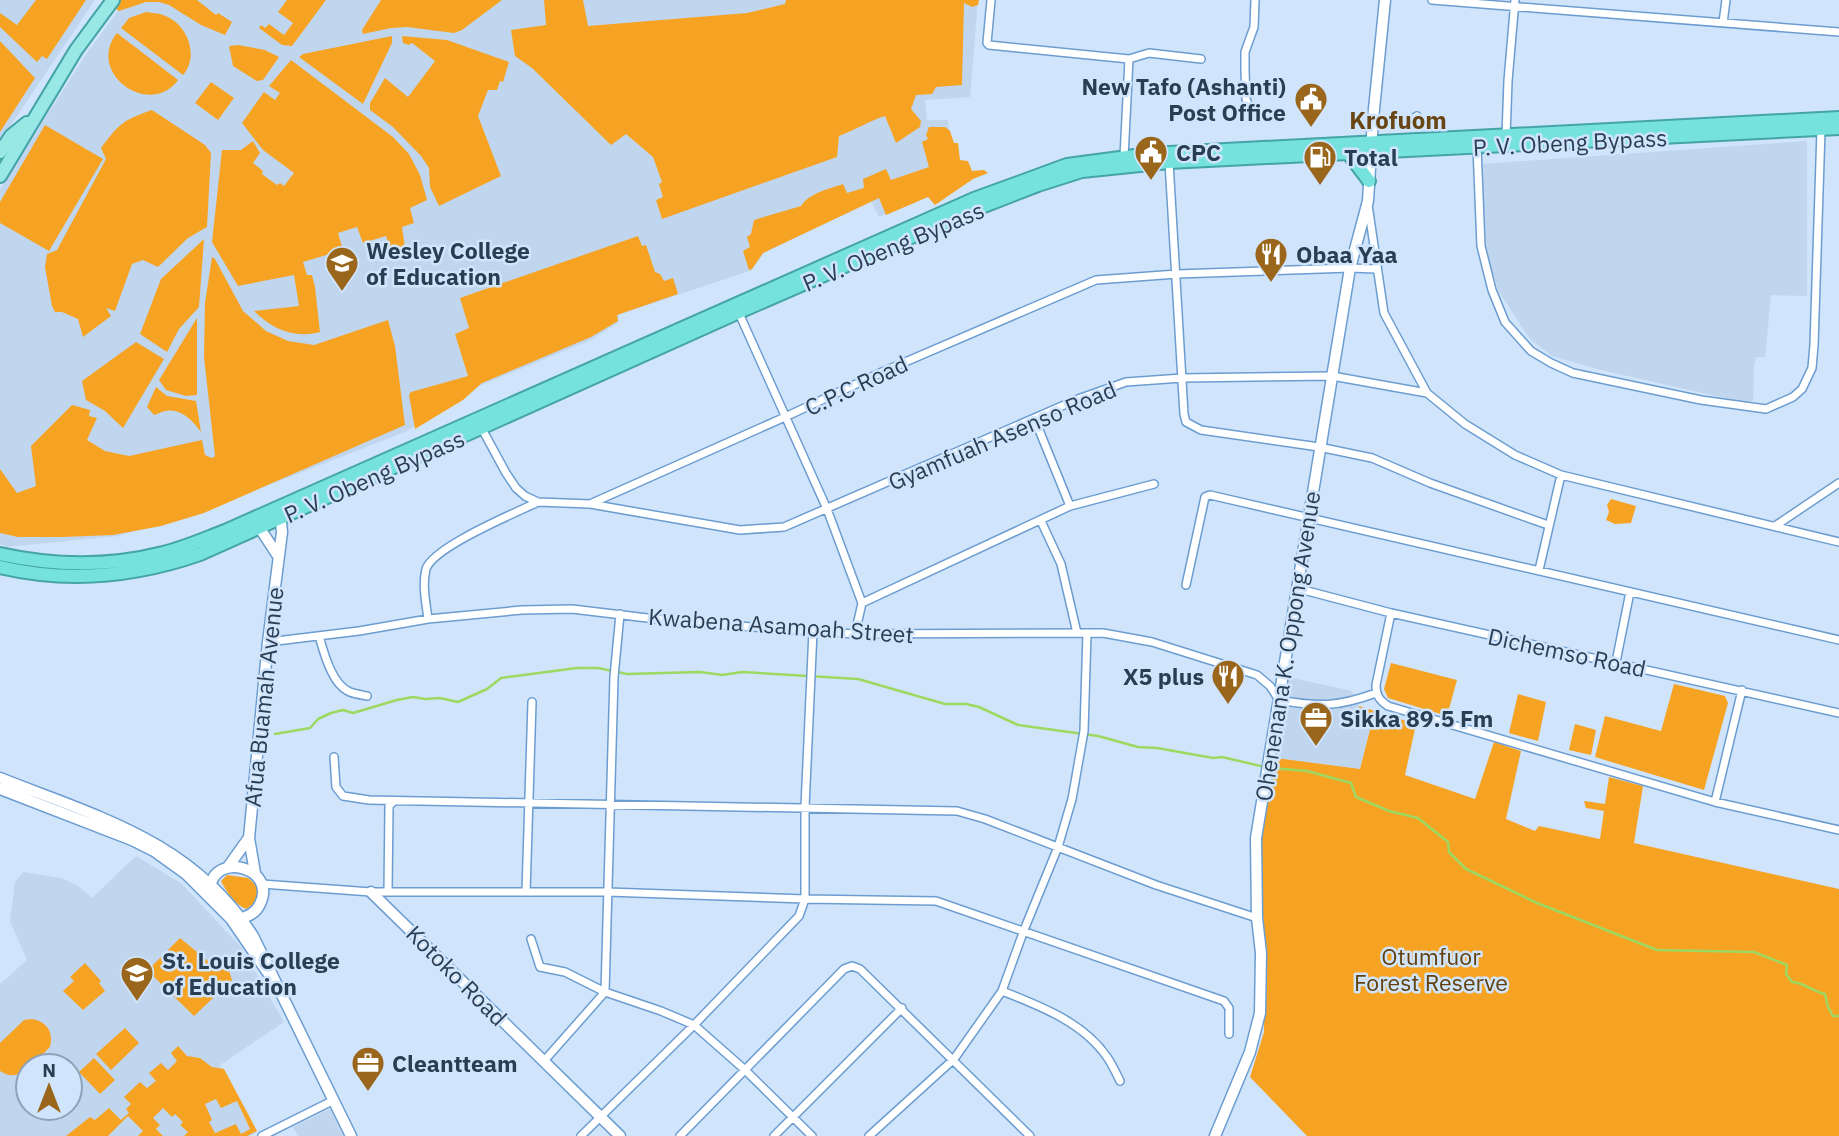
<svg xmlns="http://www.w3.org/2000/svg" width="1839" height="1136" font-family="'IBM Plex Sans',sans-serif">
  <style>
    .built { fill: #c0d6ee; fill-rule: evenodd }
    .green { fill: #f6a324; fill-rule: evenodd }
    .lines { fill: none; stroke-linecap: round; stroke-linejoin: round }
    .stream { stroke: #9dd960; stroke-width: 2.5 }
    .minor-casing { stroke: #6c9dd1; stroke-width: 10 }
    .tertiary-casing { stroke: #6c9dd1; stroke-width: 13 }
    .primary-casing { stroke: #44a4a8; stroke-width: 16 }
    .trunk-casing { stroke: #44a4a8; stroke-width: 16 }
    .minor { stroke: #fff; stroke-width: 7 }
    .tertiary { stroke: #fff; stroke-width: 10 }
    .primary { stroke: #98e9e6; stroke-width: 12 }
    .trunk { stroke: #76e2de; stroke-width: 12 }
    .labels { text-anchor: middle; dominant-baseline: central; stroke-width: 5; stroke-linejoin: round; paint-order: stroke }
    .poi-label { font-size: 23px; font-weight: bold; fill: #293d53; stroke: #d0e4fb; text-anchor: start }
    .street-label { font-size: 23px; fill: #293d53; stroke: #d0e4fb }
    .park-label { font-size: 23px; fill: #62400f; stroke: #d0e4fb }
    .neighbourhood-label { font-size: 24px; font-weight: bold; fill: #684512; stroke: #d0e4fb }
  </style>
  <rect width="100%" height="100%" fill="#d0e4fb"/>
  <path class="built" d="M0,0H95L0,141Z
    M126,0H978L970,97L925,100L927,120H948L956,184L879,217L871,201L764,253L752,270L618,315L619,322L593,339L477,387L405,432L207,509L118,536L6,547L0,544V189L85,56Z
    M1807,141V296L1771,295L1765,357H1756L1754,367L1753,401L1742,402L1597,369L1552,356L1530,339L1499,292L1487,255L1481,164Z
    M1288,677L1352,691L1359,706L1360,717L1372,722L1360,769L1276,758Z
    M136,856L182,884L241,947L284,1022L220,1065L256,1133L249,1136H0V984L27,960L10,921L15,882L23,872L61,878L78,886L92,898ZM28,1066H70V1108H28Z
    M330,1109L343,1136H298L293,1127Z"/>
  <path class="green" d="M36,0H86L47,59L42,56L37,62L0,27V13L17,25Z
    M116,0H197L216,15L218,13L232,22L225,35L201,25L169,5L159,2H146L119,11L112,6Z
    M287,0H326L292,46L282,45L259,28L261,25L265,28L269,24L284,35L293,23L278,12Z
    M381,0H502L462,30L454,33L407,27L391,28L363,34L362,30Z
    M544,0H583L588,26L747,13L785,4L786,0H979L978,5L972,7L964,3L962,85L936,87L932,94L916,95L911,109L921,121L920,127L896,143L885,116C868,121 856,130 839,136L837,157L662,219L656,200L663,197L659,184L662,182L653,157L626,134L611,145L532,68L515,56L511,30L546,25Z
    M146,12C151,13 158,13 163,15C187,23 200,55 183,75L121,28L129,18Z
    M117,33L178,80C150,119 85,73 117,33Z
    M392,36V43L363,104L299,57L303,54Z
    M402,36L447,40L509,62L503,82L500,81L497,90H488L478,116L501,176L439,206L430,187L429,168L421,156L393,127L370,110V103L385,78L408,97L435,61L412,43L409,45L403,43Z
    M0,41L35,78L0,132Z
    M238,45L265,50L279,57L263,80L257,81L233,66L229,46Z
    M291,60L393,137L409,154L420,175L427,200L410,208L414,223L402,227L405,248L391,252L386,236L363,243L357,227L338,233L343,250L303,262L307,275H312L315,287L320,332C294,339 272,329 254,311L299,306L294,275L238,286L212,242L222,150H241L253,141L260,153L253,163L263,171L262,174L277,185L280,183L284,186L294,173L263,150L242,123L264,92L275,100L280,93L269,86Z
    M211,82L234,98L218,120L195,103Z
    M152,110L205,145L211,153L207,227L188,238L158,267L143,260L132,264L115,311L106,308L111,316L83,337L78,319L62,312H55L52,306L45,267L47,254L57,250L106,159L101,148C119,124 123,120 152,110Z
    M45,125L103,159L49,251L0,223V202Z
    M929,127H945L950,131L954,143H958L960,160L968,161L972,171L984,170L988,173L973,179L935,205L928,197L886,215L879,198L763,253L752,269L749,270L743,251L750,247L747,237L751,234L754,220L801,206C809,193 829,189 843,184L847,193L864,188L863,179L886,169L891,180L929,167L922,142L928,139L926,135Z
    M638,236L642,246L646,245L655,272L660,274L664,281L673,278L678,294L617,315L618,321L591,337L482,383L463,400L415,429L409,395L411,392L468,376L455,334L469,328L460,298Z
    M204,239L199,307L179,329L167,352L140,334L161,279Z
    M212,257L215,259L243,311L266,331L288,341L314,345L388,320L395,346L405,425L204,513L161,526L113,535L63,537H18L0,533V469L17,493L36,486L31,446L72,405L90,410L89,416L97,418L87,440L105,451L129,456L202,440L205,455L212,458L215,456L204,357L205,303Z
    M197,318V395L186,396L166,390L159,380Z
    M136,342L164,359L123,428L105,411L86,400L82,381Z
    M156,387L167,396L196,401L201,432C193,421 181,408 166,411C162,411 158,414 154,415L147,407Z
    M1611,499L1636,506L1631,523L1615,524L1606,520L1609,512L1607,505Z
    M1391,663L1457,680L1447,716L1388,698L1384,689Z
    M1674,684L1725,696L1728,703L1704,790L1595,757L1605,716L1661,731Z
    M1518,694L1546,702L1538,741L1509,733Z
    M1359,706L1416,724L1405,775L1475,799L1494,742L1521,751L1506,819L1535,831L1539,826L1600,839L1604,811L1586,808L1584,801L1605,804L1609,777L1643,786L1634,843L1839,889V1136H1307L1250,1077L1264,1032L1265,937L1258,895L1260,842L1276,758L1360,769L1372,722L1360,718Z
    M1575,724L1596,730L1591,755L1569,750Z
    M227,875L248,878L257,886C260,895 255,905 246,909C235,905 226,891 221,881Z
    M180,938L220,971L224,968L229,971L232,980L194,1016L150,973V968Z
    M85,963L101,981L99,983L105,991L83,1010L63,991L74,981L70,977Z
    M31,1019C46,1021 54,1031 50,1047C36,1060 21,1085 0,1071V1043L24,1020Z
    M125,1028L139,1043L111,1070L96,1054Z
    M178,1046L187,1056L200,1058L212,1067L224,1069L257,1131L247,1136H184L188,1132L180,1125L183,1122L175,1114L172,1117L163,1108L153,1118L160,1125L156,1129L163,1136H138L143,1131L128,1116L108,1136H66L90,1117L95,1120L109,1108L121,1120L129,1113L126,1109L131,1104L124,1097L140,1082L147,1088L156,1081L149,1073L161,1063L168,1070L177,1061L171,1053ZM216,1099L221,1108L237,1101L250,1129L241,1134L236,1124L215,1133L209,1122L212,1120L205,1104Z
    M94,1058L115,1080L100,1094L79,1072Z"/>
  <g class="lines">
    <path class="stream" d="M275,734L310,728L318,719L331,713L343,710L353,713L397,700L413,697L425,699L440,698L458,702L487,689L501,678L577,668H598L627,674L700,672L722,675L742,672L858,679L945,704H966L979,707L1018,725L1098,736L1138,747L1157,748L1213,758L1222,757L1265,767
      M1271,768L1307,771L1351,783L1356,797L1389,811L1418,818L1448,842L1449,852L1466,869L1537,903L1657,950L1754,952L1787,965L1786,974L1792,982C1805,983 1812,991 1825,994L1828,1007L1833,1016H1839"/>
    <defs>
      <path id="minor" d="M991,0L987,43L989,45L1129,59L1149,53L1201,59
        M1432,0L1839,32
        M1723,23L1726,0
        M1251,111L1246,99L1245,71V52L1254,27L1255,0
        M1373,119C1387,120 1405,125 1417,116
        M1506,136L1508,81L1515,0
        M1477,147L1481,246L1492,290L1505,322L1531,351L1551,363L1573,373L1701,400L1766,409L1793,397L1802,389L1812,368L1814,345L1821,130
        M1124,157L1129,59
        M1169,162L1184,414L1186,422L1201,430L1319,447L1372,458L1430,483L1548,525
        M1368,205L1384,313L1427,393L1465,424L1515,455L1561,475L1839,542
        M738,311L827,509L862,603L855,634
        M1035,420L1070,506
        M481,427L506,473L516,488L525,496L538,502L590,504L785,417L882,372L1096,280L1177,274L1350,268L1376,269
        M590,504L740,530L784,527L1078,399L1126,382L1182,378L1332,376L1427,393
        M1041,521L1061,564L1077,633
        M1775,526L1839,483
        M1539,570L1561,475
        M1186,585L1205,497L1210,495L1839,640
        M1296,588L1391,613L1839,713
        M862,603L1070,506L1154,484
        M1391,613L1376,685C1376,695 1379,700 1388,706L1715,802L1839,830
        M428,619C426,603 422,585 426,569C433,547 515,513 538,502
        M319,636C324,653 332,685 350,692C355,694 362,695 367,696
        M268,642L359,631L428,619L522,610L572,609L681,622L855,634L1103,633L1152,642L1257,675L1270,686L1279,700C1318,707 1338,707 1376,693
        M1616,662L1630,592
        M334,757L336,787L343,796L369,800L957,811L985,819L1156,885L1257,918
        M1715,802L1742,690
        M262,884L371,892H608L805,899L936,901L1224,1001L1229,1008V1034
        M388,892L389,806L393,802
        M526,892L532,702
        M531,939L540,967L565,972L605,992L661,1011L694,1025L744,1069L812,1136
        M1002,991C1040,1006 1083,1022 1107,1057C1112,1064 1116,1073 1120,1081
        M544,1061L605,992L614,677L620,614
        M262,1136L334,1100
        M581,1136L694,1025L799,916L805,899V807L813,631
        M680,1136L844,969L852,966L860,969L1030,1136
        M774,1136L902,1008
        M869,1136L954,1059L1002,991L1024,930L1058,847L1072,799L1084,731L1087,633"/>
      <path id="tertiary" d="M257,524L278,556
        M0,778C98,817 192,841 253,936L351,1136
        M0,789L132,840L154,851L186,874L231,919L268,973
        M228,867L248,839
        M255,873L249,838L268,642L282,532L280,513
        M210,890C212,850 278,867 260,904C256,913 248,917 238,919
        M371,892L620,1136
        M1215,1136L1250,1052L1260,1013L1261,953L1257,918L1256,838L1350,268L1368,201L1373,119L1385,0"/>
      <path id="primary" d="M0,152L11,136L27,123
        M0,176L76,50L113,0"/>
      <path id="trunk" d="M1348,153L1369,181
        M0,554C54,566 108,567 163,553C184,548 204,539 225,531L974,199L1067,165L1150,154L1839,118
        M0,567C68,583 134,577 200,554L739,312L971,211L1038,185L1082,171L1169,162L1839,128"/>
    </defs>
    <use href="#minor" class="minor-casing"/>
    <use href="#tertiary" class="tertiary-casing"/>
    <use href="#primary" class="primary-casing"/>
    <use href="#trunk" class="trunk-casing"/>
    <use href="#minor" class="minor"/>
    <use href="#tertiary" class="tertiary"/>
    <use href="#primary" class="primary"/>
    <use href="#trunk" class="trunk"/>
  </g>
  <defs>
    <symbol id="civic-pin" viewBox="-11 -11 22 30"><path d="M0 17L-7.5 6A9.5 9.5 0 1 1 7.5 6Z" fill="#99661b" stroke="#d0e4fb"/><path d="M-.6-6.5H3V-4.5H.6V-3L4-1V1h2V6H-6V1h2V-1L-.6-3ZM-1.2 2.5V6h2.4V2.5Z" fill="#fff"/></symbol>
    <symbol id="fuel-pin" viewBox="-11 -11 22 30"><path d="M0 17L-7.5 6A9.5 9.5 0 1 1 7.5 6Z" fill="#99661b" stroke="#d0e4fb"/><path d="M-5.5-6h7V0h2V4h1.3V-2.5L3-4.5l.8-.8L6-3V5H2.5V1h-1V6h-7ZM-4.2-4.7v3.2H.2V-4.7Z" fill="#fff"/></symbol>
    <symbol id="restaurant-pin" viewBox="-11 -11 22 30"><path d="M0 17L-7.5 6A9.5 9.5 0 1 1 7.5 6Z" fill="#99661b" stroke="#d0e4fb"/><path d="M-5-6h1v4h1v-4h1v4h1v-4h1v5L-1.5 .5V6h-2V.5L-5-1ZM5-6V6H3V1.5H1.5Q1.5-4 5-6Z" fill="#fff"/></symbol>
    <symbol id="university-pin" viewBox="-11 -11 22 30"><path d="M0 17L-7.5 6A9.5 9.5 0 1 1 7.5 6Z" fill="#99661b" stroke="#d0e4fb"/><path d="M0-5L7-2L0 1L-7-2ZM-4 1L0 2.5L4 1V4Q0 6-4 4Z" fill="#fff"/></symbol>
    <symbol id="office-pin" viewBox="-11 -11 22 30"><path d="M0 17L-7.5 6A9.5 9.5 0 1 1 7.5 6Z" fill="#99661b" stroke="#d0e4fb"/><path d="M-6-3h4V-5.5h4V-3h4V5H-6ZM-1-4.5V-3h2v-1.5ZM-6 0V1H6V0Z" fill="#fff"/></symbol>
  </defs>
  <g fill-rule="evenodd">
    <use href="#civic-pin" x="1292" y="80" width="38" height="52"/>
    <use href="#civic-pin" x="1132" y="133" width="38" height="52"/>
    <use href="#fuel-pin" x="1301" y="138" width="38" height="52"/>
    <use href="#restaurant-pin" x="1252" y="235" width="38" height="52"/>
    <use href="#university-pin" x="323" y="244" width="38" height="52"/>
    <use href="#restaurant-pin" x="1209" y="657" width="38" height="52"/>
    <use href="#office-pin" x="1297" y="699" width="38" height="52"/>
    <use href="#university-pin" x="118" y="954" width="38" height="52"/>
    <use href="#office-pin" x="349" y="1044" width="38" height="52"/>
  </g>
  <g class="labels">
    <g class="poi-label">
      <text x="1286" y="86" text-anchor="end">New Tafo (Ashanti)<tspan x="1286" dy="26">Post Office</tspan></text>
      <text x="1176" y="152">CPC</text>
      <text x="1344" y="157">Total</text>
      <text x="366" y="250">Wesley College<tspan x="366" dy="26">of Education</tspan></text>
      <text x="1296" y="254">Obaa Yaa</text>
      <text x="1204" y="676" text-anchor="end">X5 plus</text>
      <text x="1340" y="718">Sikka 89.5 Fm</text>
      <text x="162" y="960">St. Louis College<tspan x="162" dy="26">of Education</tspan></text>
      <text x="392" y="1063">Cleantteam</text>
    </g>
    <g class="street-label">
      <text transform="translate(1570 142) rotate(-3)">P. V. Obeng Bypass</text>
      <text transform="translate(893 246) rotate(-23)">P. V. Obeng Bypass</text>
      <text transform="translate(856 385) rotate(-25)">C.P.C Road</text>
      <text transform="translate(1002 435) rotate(-23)">Gyamfuah Asenso Road</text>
      <text transform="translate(374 476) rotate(-24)">P. V. Obeng Bypass</text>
      <text transform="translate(781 625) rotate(4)">Kwabena Asamoah Street</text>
      <text transform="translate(1287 646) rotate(-81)">Ohenenana K. Oppong Avenue</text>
      <text transform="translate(1567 652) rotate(12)">Dichemso Road</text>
      <text transform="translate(263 697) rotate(-84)">Afua Buamah Avenue</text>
      <text transform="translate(457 975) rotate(45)">Kotoko Road</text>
    </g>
    <g class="park-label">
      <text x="1431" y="956">Otumfuor<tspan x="1431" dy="26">Forest Reserve</tspan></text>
    </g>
    <g class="neighbourhood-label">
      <text x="1398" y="120">Krofuom</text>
    </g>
  </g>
  <g transform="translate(49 1087)"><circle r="33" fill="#d0e4fb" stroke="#8da1b8" stroke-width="2"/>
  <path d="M0-5L12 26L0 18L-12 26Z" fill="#99661b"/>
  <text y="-10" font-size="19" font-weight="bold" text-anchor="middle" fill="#293d53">N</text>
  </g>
</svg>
